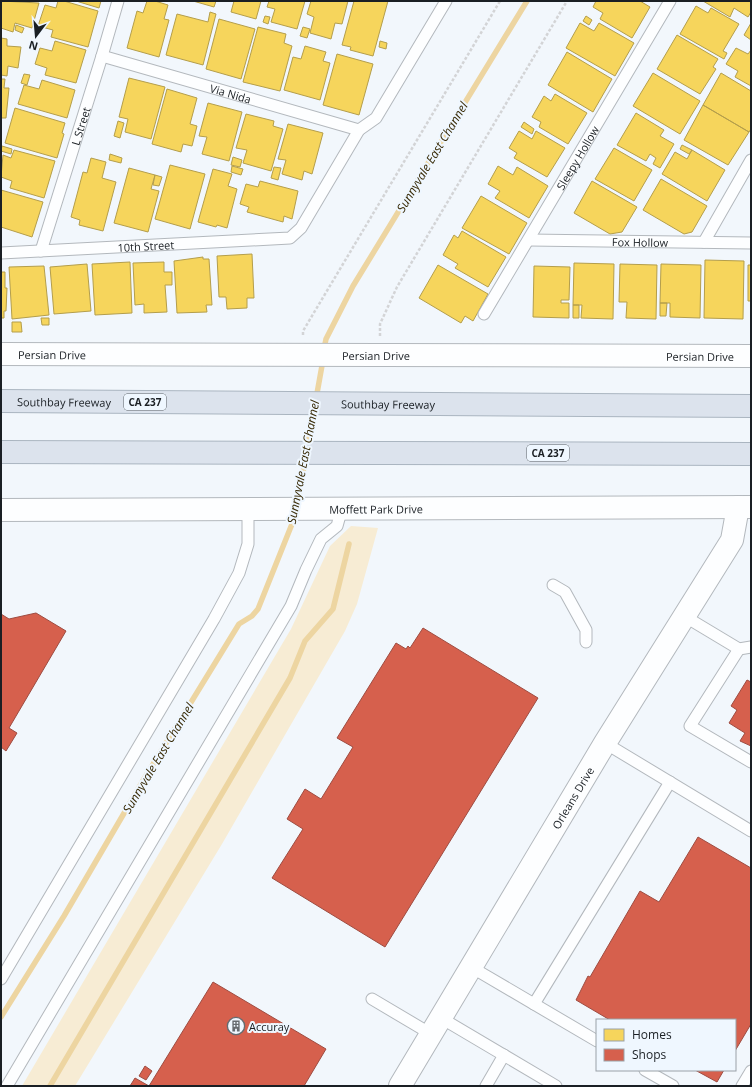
<svg xmlns="http://www.w3.org/2000/svg" width="752" height="1087" font-family="'Open Sans',sans-serif">
  <style>
    .green { fill: #f7ecd4 }
    .homes { fill: #f6d55c; stroke: #b49e4b }
    .shops { fill: #d6604d; stroke: #9e4c41 }
    .lines { fill: none; stroke-linecap: round; stroke-linejoin: round }
    .stream { stroke: #edd5a1; stroke-width: 5.5 }
    .service-casing { stroke: #b3b8bd; stroke-width: 13 }
    .minor-casing { stroke: #b3b8bd; stroke-width: 24 }
    .tertiary-casing { stroke: #b3b8bd; stroke-width: 24 }
    .motorway-casing { stroke: #aab5c0; stroke-width: 24 }
    .path { stroke: #d3d4d6; stroke-width: 2.5; stroke-dasharray: 3 2; stroke-linecap: butt }
    .service { stroke: #fdfeff; stroke-width: 11 }
    .minor { stroke: #fdfeff; stroke-width: 22 }
    .tertiary { stroke: #fdfeff; stroke-width: 22 }
    .motorway { stroke: #dce3ed; stroke-width: 22 }
    .labels { text-anchor: middle; dominant-baseline: central; stroke-width: 4; stroke-linejoin: round; paint-order: stroke }
    .shield { fill: #eff7ff; stroke: #5a6066; stroke-width: 1 }
    .shield-label { font-size: 10px; font-weight: bold; fill: #1a1f24 }
    .street-label { font-size: 11px; fill: #1a1f24; stroke: #eff7ff }
    .poi-label { font-size: 11px; fill: #1a1f24; stroke: #eff7ff; text-anchor: start }
    .water-label { font-size: 12px; font-style: italic; fill: #382a06; stroke: #eff7ff }
  </style>
  <rect width="100%" height="100%" fill="#f2f7fc"/>
  <path class="green" d="M351,526L378,528L357,604L345,631L222,844L75,1086H22L291,629L330,546Z"/>
  <path class="homes" d="M1,1L39,3L32,28L15,23L13,32L1,28Z
    M58,1H64L98,11L88,47L51,37L53,30L38,26L45,5L56,8Z
    M76,1H101L99,8Z
    M147,1H155L168,5L164,19L169,20L159,57L127,48L137,11L143,13Z
    M193,1H216L214,7Z
    M234,1H261L256,19L231,12Z
    M269,1H305L297,29L271,22L275,9L267,7Z
    M311,1H348L342,24L335,23L331,39L310,33L314,17L307,14Z
    M354,1H388L373,56L350,50L351,47L342,45Z
    M596,1H640L650,7L632,38L600,19L603,13L593,7Z
    M703,1H751V12L748,17L734,8L730,17Z
    M696,6L708,13L711,8L739,24L723,51L727,53L724,59L680,34Z
    M210,12L216,14L203,65L166,55L177,14L208,22Z
    M265,16L270,17L268,24L263,22Z
    M586,16L592,20L589,25L583,21Z
    M219,19L255,29L241,79L206,69Z
    M580,23L594,31L599,23L634,43L615,76L566,48Z
    M751,23V40L744,35Z
    M16,25L24,28L22,33L15,30Z
    M258,27L286,34L284,43L292,46L280,91L243,82Z
    M303,27L310,29L307,38L300,36Z
    M677,35L718,59L713,67L716,69L700,94L657,69Z
    M1,38L7,39V46L21,47L18,68L8,66L7,76L1,75Z
    M55,41L86,50L76,83L45,75L47,68L35,64L40,48L52,51Z
    M380,41L387,43L386,49L379,47Z
    M305,46L326,52L323,61L330,63L320,100L284,90L293,57L301,59Z
    M736,48L748,54L751,50V86L735,77L738,71L726,64Z
    M567,52L612,79L593,112L548,85Z
    M337,54L373,64L359,115L323,105Z
    M653,73L700,101L680,134L633,106Z
    M721,73L751,91V129L749,132L703,105Z
    M24,74L30,75L27,85L21,83Z
    M129,78L165,87L151,139L125,132L128,119L119,117Z
    M1,79H5L4,88H9L6,118H1Z
    M42,80L75,90L67,118L18,104L24,85L39,89Z
    M167,89L197,98L190,124L197,126L192,146L183,144L181,152L152,144Z
    M555,94L587,113L568,144L539,127L541,122L532,117L544,96L551,101Z
    M208,103L242,112L229,161L202,154L207,137L199,136Z
    M703,105L749,132L728,165L684,140Z
    M15,108L65,123L62,133L64,134L57,158L5,143Z
    M636,113L664,130L660,136L674,144L660,168L653,164L656,158L650,154L646,161L617,145Z
    M246,114L274,121L273,126L283,129L271,171L243,163L247,150L236,148Z
    M118,121L124,123L120,138L114,136Z
    M524,122L534,129L532,134L521,127Z
    M288,124L323,133L312,174L304,171L302,180L282,174L286,160L278,159Z
    M519,131L532,139L536,131L565,148L547,177L514,158L517,153L509,148Z
    M682,145L692,150L689,154L680,149Z
    M2,146L12,149L11,154L1,151Z
    M614,148L652,170L634,201L595,179Z
    M14,150L55,161L44,198L10,188L12,181L1,177L3,155L11,158Z
    M692,150L725,170L707,201L662,174L675,152L687,159Z
    M110,154L122,158L121,163L109,160Z
    M233,157L242,160L240,167L231,165Z
    M91,158L106,162L102,178L116,182L103,231L79,225L80,220L71,217L83,172L87,173Z
    M170,165L205,174L190,229L155,219Z
    M232,166L243,169L241,175L231,172Z
    M498,166L513,175L517,167L548,186L529,218L495,198L500,191L488,184Z
    M274,167L281,168L278,180L271,178Z
    M129,168L155,175L151,189L159,191L148,232L114,223Z
    M213,169L232,174L228,186L237,189L227,228L217,225L216,227L198,222Z
    M155,175L162,177L159,186L153,185Z
    M661,179L707,206L692,232L684,234L643,210Z
    M260,181L298,191L292,219L284,216L283,222L247,212L249,207L240,204L246,184L258,187Z
    M592,181L637,207L622,232L610,234L574,213Z
    M1,190L43,202L32,237L1,227Z
    M481,196L527,223L509,254L462,228Z
    M462,231L506,257L488,287L455,268L458,264L443,255L454,235L458,238Z
    M252,254L254,298H247V308L227,309L226,297H219L217,256Z
    M203,257V259H209L212,305H206L207,312L177,313L174,261Z
    M705,260L744,261L743,319L704,318Z
    M130,262L132,313L95,315L92,264Z
    M164,262V272H172V285H165L167,312L144,313V304L135,305L133,263Z
    M574,263L614,264L613,319L581,318L582,305H573Z
    M87,264L91,311L54,314L50,267Z
    M620,264L657,265L656,319L626,318L627,302H619Z
    M661,264L701,265L700,318L670,317V303H660Z
    M438,265L488,294L473,321L465,316L461,323L419,298Z
    M748,265H751V301H748Z
    M44,266L49,315L12,319L9,267Z
    M534,266L570,267L569,300H561V303H569V318L533,317Z
    M1,272H5V288H7L6,311H4V318H1Z
    M660,303H667L666,316H660Z
    M573,305H579V318H573Z
    M41,318H49V325H42Z
    M12,322H21L22,332H12Z"/>
  <path class="shops" d="M36,613L66,631L9,728L17,733L6,751L1,747V614L9,619Z
    M423,628L538,698L385,947L272,878L303,829L287,819L305,789L321,799L353,747L337,738L396,643L406,649L408,646L410,648Z
    M747,680L751,682V746L740,741L745,733L729,723L737,710L731,706Z
    M698,837L751,868V1024L735,1051V1020H610L576,1000L588,976L590,977L640,891L659,902Z
    M213,982L326,1049L304,1086H130L135,1078L149,1086Z
    M145,1066L152,1071L146,1080L139,1076Z
    M695,1070H724L717,1082Z"/>
  <g class="lines">
    <path class="stream" d="M324,349L326,339L353,286L527,1
      M316,399L323,360
      M307,448L314,407
      M297,505L306,456
      M1,1017L64,916L144,779L239,624L252,616L258,609L296,514
      M50,1086L290,678L305,641L333,609L349,544"/>
    <defs>
      <g id="service">
        <path id="s1" d="M102,56L359,130"/>
        <path id="s2" d="M529,240L751,243"/>
        <path d="M704,242L751,160"/>
        <path id="s3" d="M41,251L102,56L118,1"/>
        <path id="s4" d="M1,253L290,238L301,228L359,130L376,118L446,1"/>
        <path id="s5" d="M484,314L670,1"/>
        <path d="M553,585L565,592L586,630V642"/>
        <path d="M684,616L739,649L751,647"/>
        <path d="M739,649L690,726L751,762"/>
        <path d="M605,743L751,831"/>
        <path d="M471,967L597,1041"/>
        <path d="M1,979L214,619L239,573L248,544V508"/>
        <path d="M372,999L431,1034"/>
        <path d="M534,1004L670,782"/>
        <path d="M441,1018L556,1086"/>
        <path d="M645,1070L673,1086"/>
        <path d="M7,1086L291,606L306,570L321,539L337,526L342,508"/>
        <path d="M486,1086L504,1055"/>
        <path d="M742,1086L751,1071"/>
      </g>
      <g id="minor">
        <path id="s6" d="M400,1086L605,743L732,540L738,507"/>
      </g>
      <g id="tertiary">
        <path id="s7" d="M1,354L751,356"/>
        <path id="s8" d="M1,510L751,507"/>
      </g>
      <g id="motorway">
        <path id="s9" d="M1,401L751,406"/>
        <path d="M1,452L751,454"/>
      </g>
    </defs>
    <use href="#service" class="service-casing"/>
    <use href="#minor" class="minor-casing"/>
    <use href="#tertiary" class="tertiary-casing"/>
    <use href="#motorway" class="motorway-casing"/>
    <path class="path" d="M303,335V331L500,1
      M380,336V324L397,287L567,1"/>
    <use href="#service" class="service"/>
    <use href="#minor" class="minor"/>
    <use href="#tertiary" class="tertiary"/>
    <use href="#motorway" class="motorway"/>
  </g>
  <defs>
    <symbol id="building-ring" viewBox="-11 -11 22 22"><circle r="9.5" fill="#eff7ff" stroke="#666b70" stroke-width="1.5"/><path d="M-4-6H4V6H1V3H-1V6H-4ZM-2.5-4.3h1.7v1.8h-1.7ZM.8-4.3h1.7v1.8H.8ZM-2.5-1h1.7V.8h-1.7ZM.8-1h1.7V.8H.8Z" fill="#666b70"/></symbol>
  </defs>
  <g fill-rule="evenodd">
    <use href="#building-ring" x="226" y="1016" width="20" height="20"/>
  </g>
  <g class="labels">
    <g class="shield">
      <rect x="124" y="394" width="42" height="16" rx="3"/>
      <rect x="527" y="445" width="42" height="16" rx="3"/>
    </g>
    <g class="shield-label">
      <text x="145" y="402">CA 237</text>
      <text x="548" y="453">CA 237</text>
    </g>
    <g class="street-label">
      <text stroke="none"><textPath href="#s1" startOffset="134">Via Nida</textPath></text>
      <text stroke="none"><textPath href="#s3" startOffset="131">L Street</textPath></text>
      <text stroke="none"><textPath href="#s5" startOffset="182">Sleepy Hollow</textPath></text>
      <text stroke="none"><textPath href="#s2" startOffset="111">Fox Hollow</textPath></text>
      <text stroke="none"><textPath href="#s4" startOffset="145">10th Street</textPath></text>
      <text stroke="none"><textPath href="#s7" startOffset="51">Persian Drive</textPath></text>
      <text stroke="none"><textPath href="#s7" startOffset="375">Persian Drive</textPath></text>
      <text stroke="none"><textPath href="#s7" startOffset="699">Persian Drive</textPath></text>
      <text stroke="none"><textPath href="#s9" startOffset="63">Southbay Freeway</textPath></text>
      <text stroke="none"><textPath href="#s9" startOffset="387">Southbay Freeway</textPath></text>
      <text stroke="none"><textPath href="#s8" startOffset="375">Moffett Park Drive</textPath></text>
      <text stroke="none"><textPath href="#s6" startOffset="336">Orleans Drive</textPath></text>
    </g>
    <g class="poi-label">
      <text x="249" y="1026">Accuray</text>
    </g>
    <g class="water-label">
      <text transform="translate(432 157) rotate(-59)">Sunnyvale East Channel</text>
      <text transform="translate(303 462) rotate(-79)">Sunnyvale East Channel</text>
      <text transform="translate(158 758) rotate(-59)">Sunnyvale East Channel</text>
    </g>
  </g>
  <rect width="752" height="1087" fill="none" stroke="#1a1f24" stroke-width="4"/>
  <rect x="596" y="1019" width="140" height="52" fill="#eff7ff" stroke="#9aa1a7"/>
  <rect x="604" y="1029" width="20" height="12" fill="#f6d55c" stroke="#9aa1a7"/>
  <text x="632" y="1039" font-size="12" fill="#1a1f24">Homes</text>
  <rect x="604" y="1049" width="20" height="12" fill="#d6604d" stroke="#9aa1a7"/>
  <text x="632" y="1059" font-size="12" fill="#1a1f24">Shops</text>
  <g transform="translate(36 36) rotate(196)" stroke="#eff7ff" stroke-width="3" paint-order="stroke">
  <path d="M0-3L7 15L0 10L-7 15Z" fill="#1a1f24"/>
  <text y="-6" font-size="11" font-weight="bold" text-anchor="middle" fill="#1a1f24">N</text>
  </g>
</svg>
